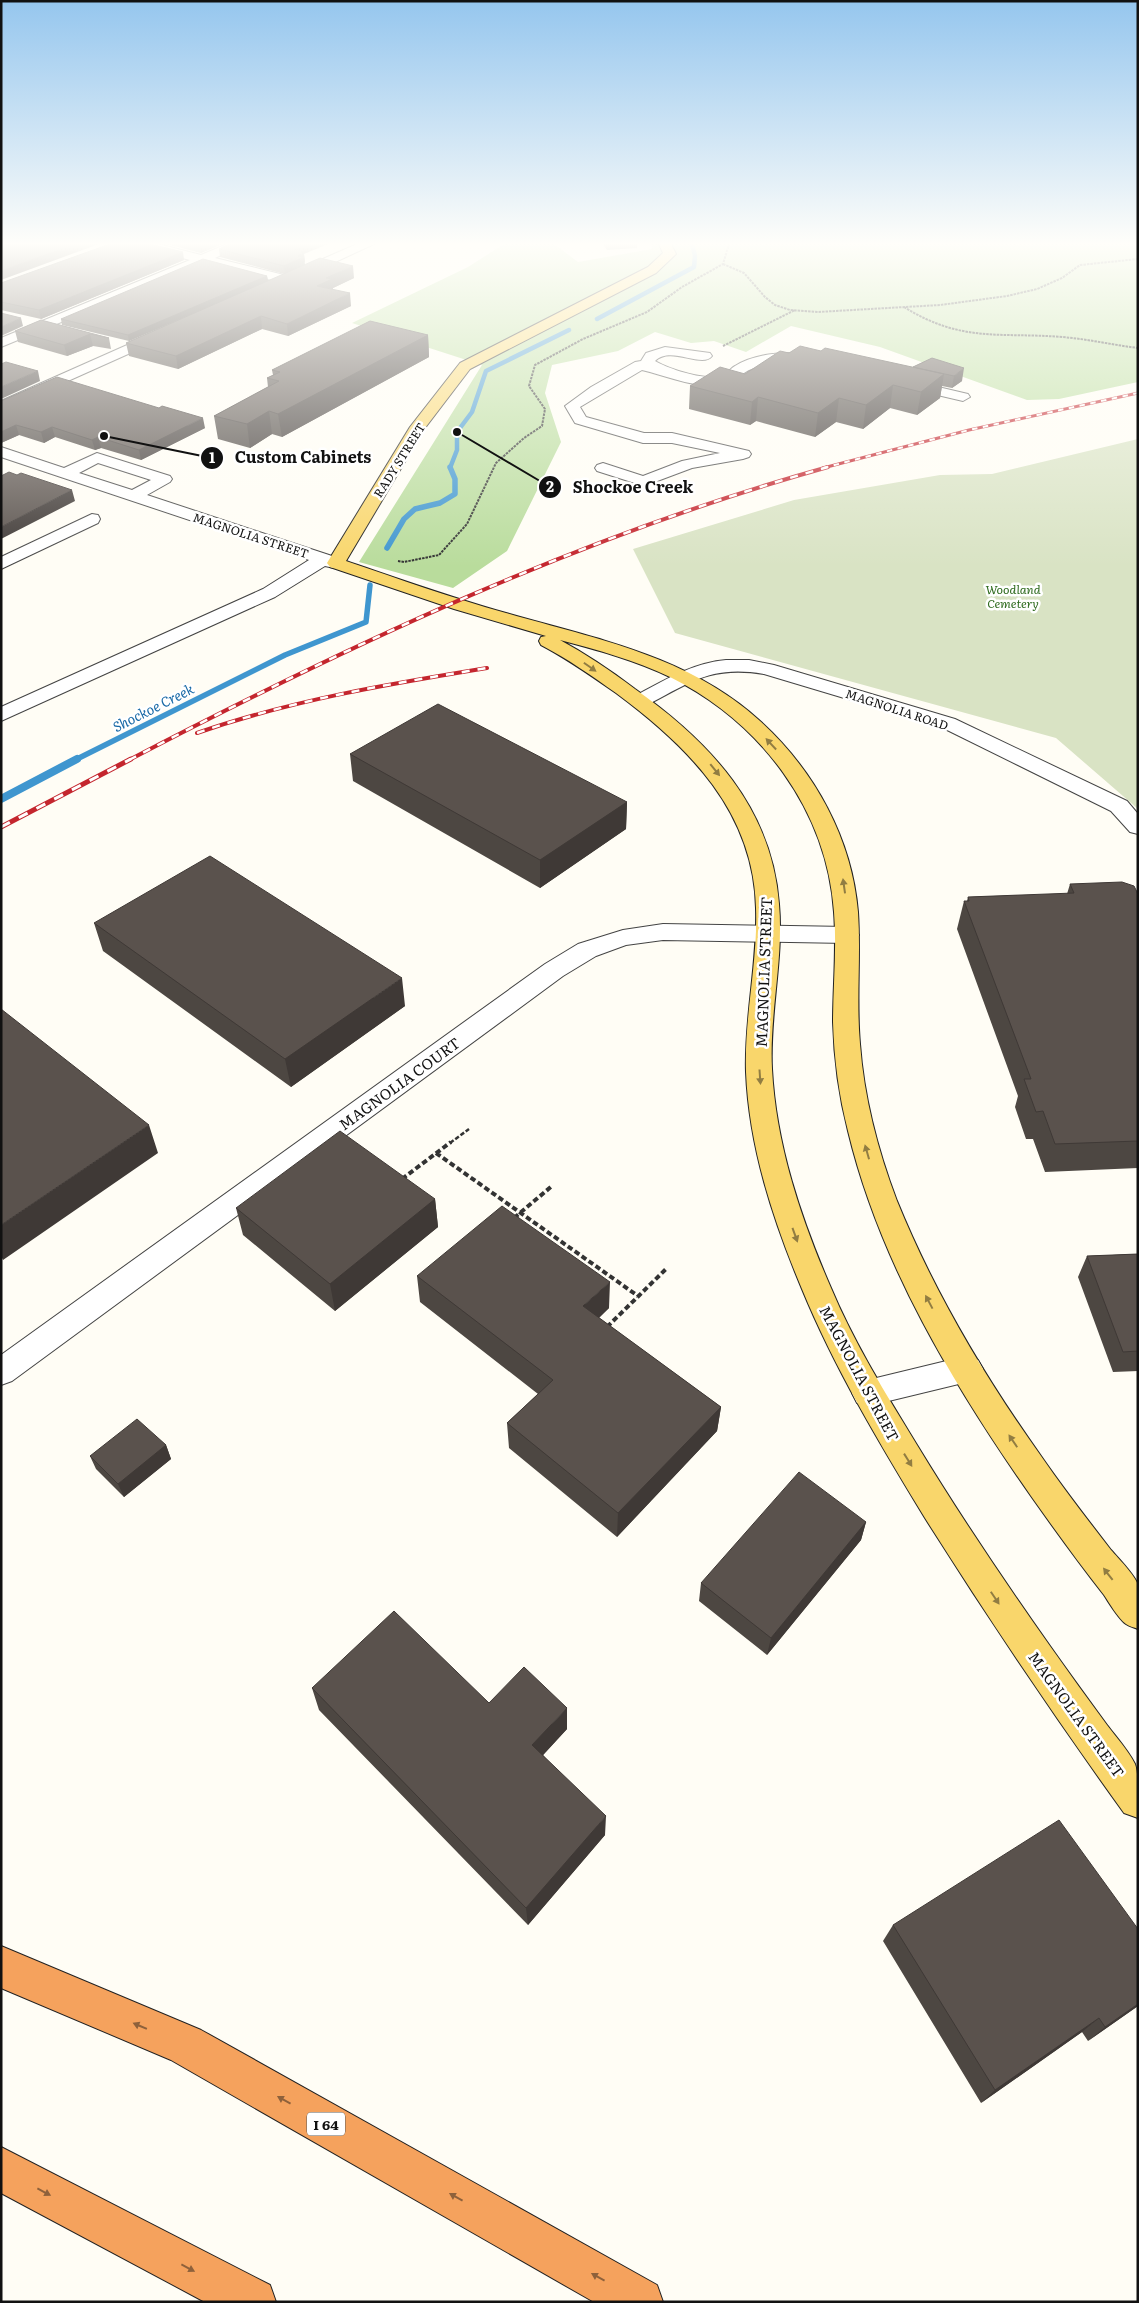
<svg xmlns="http://www.w3.org/2000/svg" width="1139" height="2303" font-family="Literata,serif">
  <style>
    .forest { fill: #b9dc9c }
    .cemetery { fill: #d9e3c4 }
    .lines { fill: none; stroke-linecap: round; stroke-linejoin: round }
    .stream-far2 { stroke: #3f96cf; stroke-width: 4.5 }
    .stream-far1 { stroke: #3f96cf; stroke-width: 5.5 }
    .stream { stroke: #3f96cf; stroke-width: 8 }
    .minor-casing { stroke: #444; stroke-width: 2 }
    .major-casing { stroke: #222; stroke-width: 2 }
    .highway-casing { stroke: #222; stroke-width: 2 }
    .path-far2 { stroke: #333; stroke-width: 2; stroke-dasharray: 2.5 1; stroke-linecap: butt }
    .path-far1 { stroke: #333; stroke-width: 2.5; stroke-dasharray: 4.5 2; stroke-linecap: butt }
    .path { stroke: #333; stroke-width: 4; stroke-dasharray: 5.5 3; stroke-linecap: butt }
    .minor { fill: #fff; fill-rule: evenodd }
    .major { fill: #f9d66b; fill-rule: evenodd }
    .highway { fill: #f5a25d; fill-rule: evenodd }
    .rail-far2-casing { stroke: #c4262e; stroke-width: 3 }
    .rail-far1-casing { stroke: #c4262e; stroke-width: 4 }
    .rail-casing { stroke: #c4262e; stroke-width: 5 }
    .rail-far2 { stroke: #fff; stroke-width: 2; stroke-dasharray: 5.5; stroke-linecap: butt }
    .rail-far1 { stroke: #fff; stroke-width: 2.5; stroke-dasharray: 8; stroke-linecap: butt }
    .rail { stroke: #fff; stroke-width: 3; stroke-dasharray: 10; stroke-linecap: butt }
    .wall { fill: #4d4742 }
    .shaded-wall { fill: #3f3936 }
    .building { fill: #5a524d; stroke: #3f3936 }
    .oneway { fill: #917d42 }
    .oneway2 { fill: #8e613b }
    .labels { text-anchor: middle; dominant-baseline: central; stroke-width: 5; stroke-linejoin: round; paint-order: stroke }
    .far-street-label { font-size: 12px; fill: #111; stroke: #fff }
    .far-park-label { font-size: 12px; font-style: italic; fill: #2f6b1f; stroke: #fff }
    .far-water-label { font-size: 14px; font-style: italic; fill: #1768a6; stroke: #fff }
    .shield { fill: #fff; stroke: #585858; stroke-width: 1 }
    .shield-label { font-size: 14px; font-weight: bold; fill: #111 }
    .street-label { font-size: 15px; fill: #111; stroke: #fff }
    .leader { fill: none; stroke: #111; stroke-width: 2 }
    .callout-dot { fill: #111; stroke: #fff; stroke-width: 2 }
    .mark-label { font-size: 15px; text-anchor: middle; font-weight: bold; fill: #fff }
    .callout-label { font-size: 16px; text-anchor: middle; font-weight: bold; fill: #111; stroke: #fff; stroke-width: 5; stroke-linejoin: round; paint-order: stroke }
  </style>
  <rect width="100%" height="100%" fill="#fffdf5"/>
  <path class="forest" d="M504,244H554L578,262L652,249V244H1138V382L1059,399L1027,400L880,347L791,326L746,352L714,341L691,343L655,332L618,351L552,365L545,393L561,442L507,551L453,588L359,562L482,365L352,323L468,267Z"/>
  <path class="cemetery" d="M1138,439V809L1056,738L675,633L633,549L794,500L940,475L992,474Z"/>
  <g class="lines">
    <path class="stream-far2" d="M597,319L694,267L695,256L692,244
      M450,468L457,450V432L472,412L486,371L569,330"/>
    <path class="stream-far1" d="M387,548L404,519L415,509L440,503L455,494V479L450,467
      M75,760L285,655L366,622L370,585"/>
    <path class="stream" d="M1,799L77,759"/>
    <defs>
      <path id="minor" d="M137,244H158L201,255L227,244H244L215,258L292,277L293,280L287,284L204,263L1,347V338L190,260L139,247Z
        M357,244H374L301,278H293L291,275L293,272Z
        M161,330L168,334L166,337L1,411V401Z
        M665,347L710,353L712,356C702,369 671,345 655,361C669,369 707,382 723,375C728,373 731,368 735,366C753,355 784,350 804,355L806,358C802,364 778,362 770,364C761,366 751,368 744,373C740,376 737,380 732,382C704,393 669,376 642,370L580,407L586,417L644,433H672L749,451L751,454L749,457L743,459L692,468L644,486L597,471L595,468L597,465L603,463L643,476L682,461L720,453L672,443H643L575,423L565,406L591,387L635,362L641,361L646,353Z
        M904,379L968,394L970,397L963,401L899,386L897,383L899,380Z
        M1,447L64,468L97,453L170,476L172,479L170,482L147,495L329,555L340,559L343,563L340,567L334,568L325,566L275,597L1,721V707L263,589L309,560L1,457ZM98,463L151,480L132,490L79,473Z
        M92,514L98,515L100,519L98,523L1,569V557Z
        M726,660H749L774,665L955,719L1127,801L1138,814V834L1130,832L1111,811L941,727L764,674C712,665 691,682 647,705L640,707L633,705L630,701L633,697C663,681 692,663 726,660Z
        M663,924L847,927L855,930L859,935L855,940L847,943L663,940L626,945L596,956L563,976L12,1381L1,1385V1355L545,964L578,944L623,930Z
        M967,1356L978,1360L983,1369L978,1378L967,1382L868,1406L857,1403L852,1393L857,1383L868,1380Z"/>
      <path id="major" d="M659,244H671L676,254L656,273L470,369L425,428L346,561C399,579 452,598 506,613C596,639 689,656 760,721C815,771 852,839 858,912C861,956 856,1001 860,1044C864,1098 878,1151 897,1201C934,1292 984,1376 1041,1456C1063,1488 1087,1519 1111,1550C1118,1558 1135,1575 1138,1585C1139,1595 1138,1618 1138,1629C1134,1627 1130,1627 1126,1624C1118,1618 1110,1604 1104,1595C1079,1563 1055,1530 1031,1496C954,1386 880,1264 848,1131C839,1096 834,1059 833,1022C833,986 837,949 834,912C827,810 761,722 670,677C635,660 597,650 560,640C586,654 611,671 635,689C710,742 772,808 779,904C784,959 769,1014 772,1069C776,1145 801,1219 831,1288C854,1343 886,1394 917,1445C959,1514 1004,1581 1050,1646C1069,1673 1088,1699 1107,1725C1116,1737 1128,1750 1135,1764C1139,1774 1138,1805 1138,1818L1124,1813C1055,1717 988,1618 925,1518C880,1444 835,1369 802,1289C773,1220 749,1147 746,1072C744,1017 758,963 756,908C754,812 689,747 616,693C592,676 568,659 541,645L539,641L541,637L546,636L454,609L330,567L327,563L410,427L460,363L648,267L663,253Z"/>
      <path id="highway" d="M1,1946L201,2030L657,2285L663,2302H594L171,2060L1,1988Z
        M1,2147L270,2285L276,2302H205L1,2193Z"/>
    </defs>
    <use href="#minor" class="minor-casing"/>
    <use href="#major" class="major-casing"/>
    <use href="#highway" class="highway-casing"/>
    <path class="path-far2" d="M723,264L744,273L765,297L775,305L790,310L818,312L940,305L1007,296L1037,289L1062,278L1080,265L1138,259
      M904,307C962,343 999,332 1062,337C1088,339 1113,345 1138,348
      M723,346L795,310
      M398,561L404,562L439,555L467,524L496,463L524,438L542,426L545,409L529,386L535,365L583,339L647,312L682,287L723,264L729,244"/>
    <path class="path-far1" d="M450,1143L469,1129"/>
    <path class="path" d="M436,1153L638,1296
      M402,1179L451,1142
      M514,1218L552,1186
      M607,1327L667,1268"/>
    <use href="#minor" class="minor"/>
    <use href="#major" class="major"/>
    <use href="#highway" class="highway"/>
    <defs>
      <path id="rail-far2" d="M823,468L969,430L1138,393"/>
      <path id="rail-far1" d="M197,733C292,700 389,684 487,668
        M129,760C353,643 584,535 828,467"/>
      <path id="rail" d="M1,827L131,759"/>
    </defs>
    <use href="#rail-far2" class="rail-far2-casing"/>
    <use href="#rail-far1" class="rail-far1-casing"/>
    <use href="#rail" class="rail-casing"/>
    <use href="#rail-far2" class="rail-far2"/>
    <use href="#rail-far1" class="rail-far1"/>
    <use href="#rail" class="rail"/>
  </g>
  <path class="wall" d="M166,244H222L201,253Z
    M603,244H637V248L607,250Z
    M219,249L304,254L305,262H304V265L354,278L333,288V289L351,306L288,336L262,329L178,369L129,356L126,343L195,313L129,341L62,325L61,319L267,276L268,281L284,274L220,257Z
    M184,260L41,319L1,310V283Z
    M41,320L109,338L111,349L93,346L67,356L18,342L15,331Z
    M428,335L429,357L282,437L272,434L250,448L218,439L214,416L268,387L267,378L273,375L272,370Z
    M821,351L913,368V367L932,358L962,381L952,388L942,386L940,398L917,415L890,408L863,429L836,422L815,437L756,421L750,425L689,409L690,386L745,374L789,353Z
    M1,401L205,428L141,460L101,448L95,450L55,437L44,443L19,435L1,443Z
    M350,754L627,802L626,829L540,888L353,781Z
    M1070,884L1138,894V1168L1045,1172L1033,1139H1026L1015,1107L1018,1096L957,929L964,901H967L968,897L1067,894Z
    M94,923L405,1006L291,1087L103,951Z
    M435,1199L438,1227L335,1311L243,1235L236,1208Z
    M1138,1254V1371L1113,1372L1078,1277L1087,1256Z
    M417,1276L609,1308L599,1318L721,1407L717,1431L617,1537L509,1448L507,1423L538,1394L420,1302Z
    M166,1445L171,1459L124,1497L96,1469L90,1456Z
    M866,1522L861,1540L767,1655L699,1601L701,1583Z
    M312,1688L489,1703L567,1729L543,1755L605,1835L528,1925L319,1710Z
    M893,1925L1138,2006L1088,2041L1082,2032L981,2103L883,1941Z"/>
  <path class="shaded-wall" d="M75,244H99L1,280V271Z
    M201,244H222L201,253L200,245Z
    M308,244H328L304,254L305,265L285,274L284,266L295,249Z
    M183,252L184,260L41,319L39,310Z
    M353,266L354,278L333,288V291L317,286L326,278Z
    M267,276L268,281L129,341L128,335Z
    M350,293L351,306L288,336L287,324Z
    M261,316L262,329L178,369L176,356Z
    M21,318L23,326L1,336V327Z
    M90,334L93,346L67,356L64,345Z
    M428,335L429,357L282,437L278,414Z
    M964,368L962,381L952,388L954,376Z
    M38,371L40,381L1,399V387Z
    M944,374L940,398L917,415L921,392Z
    M893,385L890,408L863,429L866,405Z
    M758,397L756,421L750,425L752,402Z
    M839,398L836,422L815,437L818,413Z
    M269,411L272,434L250,448L247,424Z
    M203,418L205,428L141,460L139,450Z
    M16,425L19,435L1,443V432Z
    M52,427L55,437L44,443L41,432Z
    M98,437L101,448L95,450L92,440Z
    M72,490L75,501L1,539V527Z
    M627,802L626,829L540,888V860Z
    M402,978L405,1006L291,1087L285,1059Z
    M149,1125L158,1153L3,1260L1,1256V1225Z
    M435,1199L438,1227L335,1311L330,1284Z
    M610,1282L609,1308L583,1332V1306Z
    M721,1407L717,1431L617,1537L618,1513Z
    M166,1445L171,1459L124,1497L118,1484Z
    M866,1522L861,1540L767,1655L771,1638Z
    M567,1708V1729L533,1766L532,1745Z
    M606,1816L605,1835L528,1925L526,1908Z
    M1138,2004V2006L1088,2041L1105,2027Z
    M1099,2018L1082,2032L981,2103L995,2090Z"/>
  <path class="building" d="M1,244H75L1,271Z
    M110,244H150L183,252L39,310L1,302V283Z
    M230,244H308L295,249L303,251L300,252L304,253L298,256L304,257L284,266L219,249Z
    M320,258L353,266L326,278L332,279L317,286L350,293L287,324L261,316L176,356L126,343Z
    M203,259L267,276L128,335L61,319Z
    M1,313L21,318L1,327Z
    M41,320L109,338L90,334L64,345L15,331Z
    M370,321L428,335L278,414L269,411L247,424L214,416L279,381L267,378L280,372L272,370Z
    M800,346L821,351L825,348L944,374L921,392L893,385L866,405L839,398L818,413L758,397L752,402L690,386L720,367L745,374L780,351L789,353Z
    M932,358L964,368L954,376L913,367Z
    M6,362L38,371L1,387V364Z
    M57,377L159,408L162,406L203,418L139,450L98,437L92,440L52,427L41,432L16,425L1,432V401Z
    M9,472L17,475L21,473L72,490L1,527V476Z
    M438,704L627,802L540,860L350,754Z
    M210,856L402,978L285,1059L94,923Z
    M1122,882L1134,886L1138,894V1141L1055,1144L1043,1111L1036,1112L1024,1079H1031L964,901H969L968,897L1074,893L1070,884Z
    M1,1009L149,1125L1,1225Z
    M340,1131L435,1199L330,1284L236,1208Z
    M502,1206L610,1282L583,1306L721,1407L618,1513L507,1423L553,1380L417,1276Z
    M1138,1254V1351L1123,1352L1087,1256Z
    M137,1419L166,1445L118,1484L90,1456Z
    M799,1472L866,1522L771,1638L701,1583Z
    M394,1611L489,1703L524,1667L567,1708L532,1745L606,1816L526,1908L312,1688Z
    M1059,1820L1138,1929V2004L1105,2027L1099,2018L995,2090L893,1925Z"/>
  <defs><path id="oneway-solid" d="M-6-.8H1V-3.2L6.5 0L1 3.2V.8H-6Z" transform="scale(1.25)"/></defs>
  <g class="oneway">
    <use href="#oneway-solid" transform="translate(590 667) rotate(35)"/>
    <use href="#oneway-solid" transform="translate(771 744) rotate(-133)"/>
    <use href="#oneway-solid" transform="translate(715 770) rotate(51)"/>
    <use href="#oneway-solid" transform="translate(844 886) rotate(-98)"/>
    <use href="#oneway-solid" transform="translate(760 1077) rotate(86)"/>
    <use href="#oneway-solid" transform="translate(867 1152) rotate(-106)"/>
    <use href="#oneway-solid" transform="translate(795 1235) rotate(70)"/>
    <use href="#oneway-solid" transform="translate(929 1302) rotate(-118)"/>
    <use href="#oneway-solid" transform="translate(1013 1441) rotate(-124)"/>
    <use href="#oneway-solid" transform="translate(908 1460) rotate(58)"/>
    <use href="#oneway-solid" transform="translate(1108 1574) rotate(-128)"/>
    <use href="#oneway-solid" transform="translate(995 1598) rotate(56)"/>
  </g>
  <g class="oneway2">
    <use href="#oneway-solid" transform="translate(140 2026) rotate(-157)"/>
    <use href="#oneway-solid" transform="translate(284 2100) rotate(-151)"/>
    <use href="#oneway-solid" transform="translate(44 2192) rotate(28)"/>
    <use href="#oneway-solid" transform="translate(456 2197) rotate(-151)"/>
    <use href="#oneway-solid" transform="translate(188 2268) rotate(28)"/>
    <use href="#oneway-solid" transform="translate(598 2277) rotate(-151)"/>
  </g>
  <linearGradient id="sky" x2="0" y2="1"><stop stop-color="#95c6ee"/><stop offset="0.43" stop-color="#fffefa"/><stop offset="1" stop-color="#fffefa" stop-opacity="0"/></linearGradient>
  <rect width="1139" height="567" fill="url(#sky)"/>
  <g class="labels">
    <g class="far-street-label">
      <text transform="translate(399 460) rotate(-58)">RADY STREET</text>
      <text transform="translate(251 535) rotate(18)">MAGNOLIA STREET</text>
      <text transform="translate(897 709) rotate(18)">MAGNOLIA ROAD</text>
    </g>
    <g class="far-park-label">
      <text x="1013" y="589">Woodland<tspan x="1013" dy="14">Cemetery</tspan></text>
    </g>
    <g class="far-water-label">
      <text transform="translate(153 707) rotate(-27)">Shockoe Creek</text>
    </g>
    <rect class="shield" x="307" y="2112.5" width="38" height="23" rx="4"/>
    <g class="shield-label">
      <text x="326" y="2124">I 64</text>
    </g>
    <g class="street-label">
      <text transform="translate(763 972) rotate(-88)">MAGNOLIA STREET</text>
      <text transform="translate(399 1083) rotate(-36)">MAGNOLIA COURT</text>
      <text transform="translate(860 1373) rotate(62)">MAGNOLIA STREET</text>
      <text transform="translate(1077 1714) rotate(54)">MAGNOLIA STREET</text>
    </g>
  </g>
  <path class="leader" d="M104 436L212 458M457 432L550 487"/>
  <g class="callout-dot">
    <circle cx="104" cy="436" r="5"/>
    <circle cx="457" cy="432" r="5"/>
    <circle cx="212" cy="458" r="12"/>
    <circle cx="550" cy="487" r="12"/>
  </g>
  <g class="mark-label">
    <text x="212" y="463">1</text>
    <text x="550" y="492">2</text>
  </g>
  <g class="callout-label">
    <text x="303" y="463">Custom Cabinets</text>
    <text x="633" y="493">Shockoe Creek</text>
  </g>
  <rect width="1139" height="2303" fill="none" stroke="#111111" stroke-width="5"/>
</svg>
